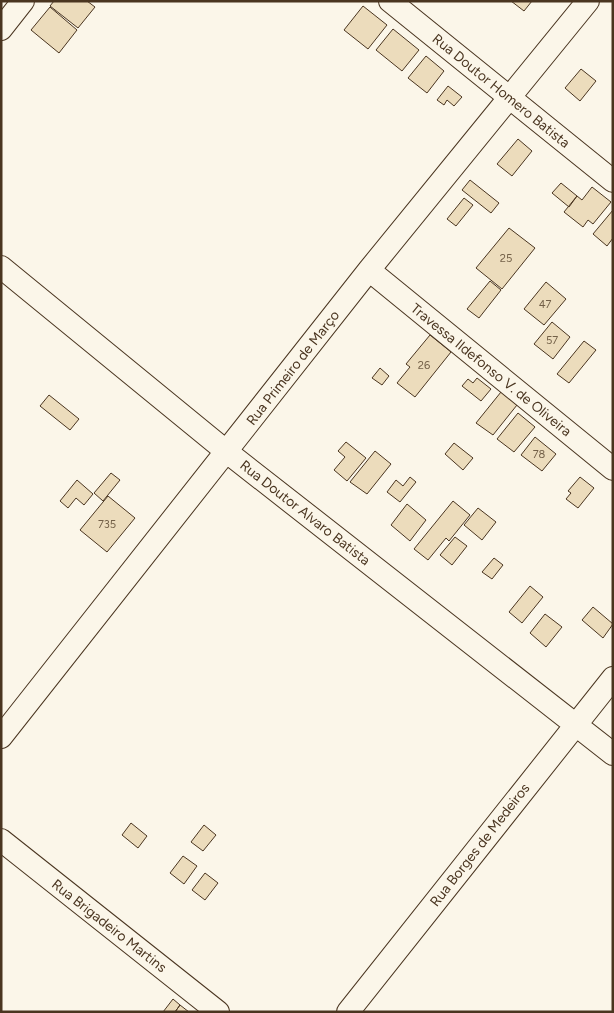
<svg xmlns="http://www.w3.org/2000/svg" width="614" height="1013" font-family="Figtree,sans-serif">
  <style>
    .building { fill: #ecdcbc; stroke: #4a3520 }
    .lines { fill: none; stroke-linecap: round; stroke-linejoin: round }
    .minor-casing { stroke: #4a3520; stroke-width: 24 }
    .minor { stroke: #fbf6e9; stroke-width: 22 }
    .labels { text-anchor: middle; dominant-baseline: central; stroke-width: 4; stroke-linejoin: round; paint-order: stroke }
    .number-label { font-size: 11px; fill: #725f47 }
    .street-label { font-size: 14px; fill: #4a3520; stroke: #fbf6e9 }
  </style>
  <rect width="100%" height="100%" fill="#fbf6e9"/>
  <path class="building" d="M54,1H87L95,7L78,28L50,6Z
    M511,1H532L524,11Z
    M363,6L387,25L368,49L344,30Z
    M50,7L77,30L59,53L31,30Z
    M393,29L419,50L402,71L376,50Z
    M426,56L444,71L427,93L408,78Z
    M581,69L596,81L580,101L565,88Z
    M448,86L462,97L454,106L447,100L444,105L437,100Z
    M518,139L532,151L512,176L497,164Z
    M470,180L499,203L491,213L462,190Z
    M561,183L577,196L569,207L552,193Z
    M592,187L611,202L593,224L588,220L583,227L564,212L577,196L582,200Z
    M464,198L473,205L456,226L447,219Z
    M613,210V238L607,246L593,234Z
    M509,228L535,248L502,289L476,268Z
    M490,281L501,290L479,318L467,309Z
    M546,282L566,299L544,325L524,309Z
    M552,322L570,337L553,359L534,344Z
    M430,335L451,352L415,397L397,383L410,367L406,364Z
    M584,341L596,350L569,383L557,374Z
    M380,368L389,376L382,385L372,378Z
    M477,378L491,389L481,401L462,386L468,379L473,383Z
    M501,392L517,405L493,435L476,423Z
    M49,395L79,419L70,430L40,406Z
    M518,413L535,427L514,452L497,439Z
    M535,437L556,454L542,471L521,455Z
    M346,442L366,458L347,481L334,470L345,457L338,451Z
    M454,443L473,458L463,470L445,454Z
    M375,451L391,464L367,494L350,482Z
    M111,473L120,480L103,501L94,493Z
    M410,477L416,482L400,502L387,492L396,480L403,486Z
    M580,477L594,488L578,508L566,499L571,493L568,491Z
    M77,480L93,494L84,505L76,498L68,508L60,501Z
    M108,496L135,518L107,552L80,530Z
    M453,501L470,515L449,541L446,538L428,560L414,549Z
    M407,504L426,520L410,541L391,525Z
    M478,508L496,522L482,540L464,525Z
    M455,537L467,546L452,565L440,555Z
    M494,558L503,565L492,579L482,572Z
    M530,586L543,597L522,623L509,612Z
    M593,607L613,624L603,638L582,620Z
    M545,614L562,627L546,647L530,633Z
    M131,823L147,836L138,848L122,835Z
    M204,825L216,835L203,851L191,842Z
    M183,856L197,866L184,884L170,873Z
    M205,873L218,883L205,900L192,890Z
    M173,999L180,1005L175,1012H163Z
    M180,1005L189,1012H175Z"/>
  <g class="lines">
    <defs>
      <path id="minor" d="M390,1L613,181
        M1,29L23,1
        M1,267L227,452L613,754
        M369,270L613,469
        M1,737L369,270L588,1
        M1,840L218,1012
        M348,1012L613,678"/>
    </defs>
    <use href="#minor" class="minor-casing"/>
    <use href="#minor" class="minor"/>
  </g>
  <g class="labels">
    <g class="number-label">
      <text x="506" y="258">25</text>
      <text x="545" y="304">47</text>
      <text x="552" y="340">57</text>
      <text x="424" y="365">26</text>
      <text x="539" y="454">78</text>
      <text x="107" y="524">735</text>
    </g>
    <g class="street-label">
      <text transform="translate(501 91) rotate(39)">Rua Doutor Homero Batista</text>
      <text transform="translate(293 368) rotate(-52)">Rua Primeiro de Março</text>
      <text transform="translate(491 370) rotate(39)">Travessa Ildefonso V. de Oliveira</text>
      <text transform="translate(305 513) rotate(38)">Rua Doutor Alvaro Batista</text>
      <text transform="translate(480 845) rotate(-52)">Rua Borges de Medeiros</text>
      <text transform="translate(109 926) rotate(38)">Rua Brigadeiro Martins</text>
    </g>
  </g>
  <rect width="614" height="1013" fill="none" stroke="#4a3520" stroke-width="5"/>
</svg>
